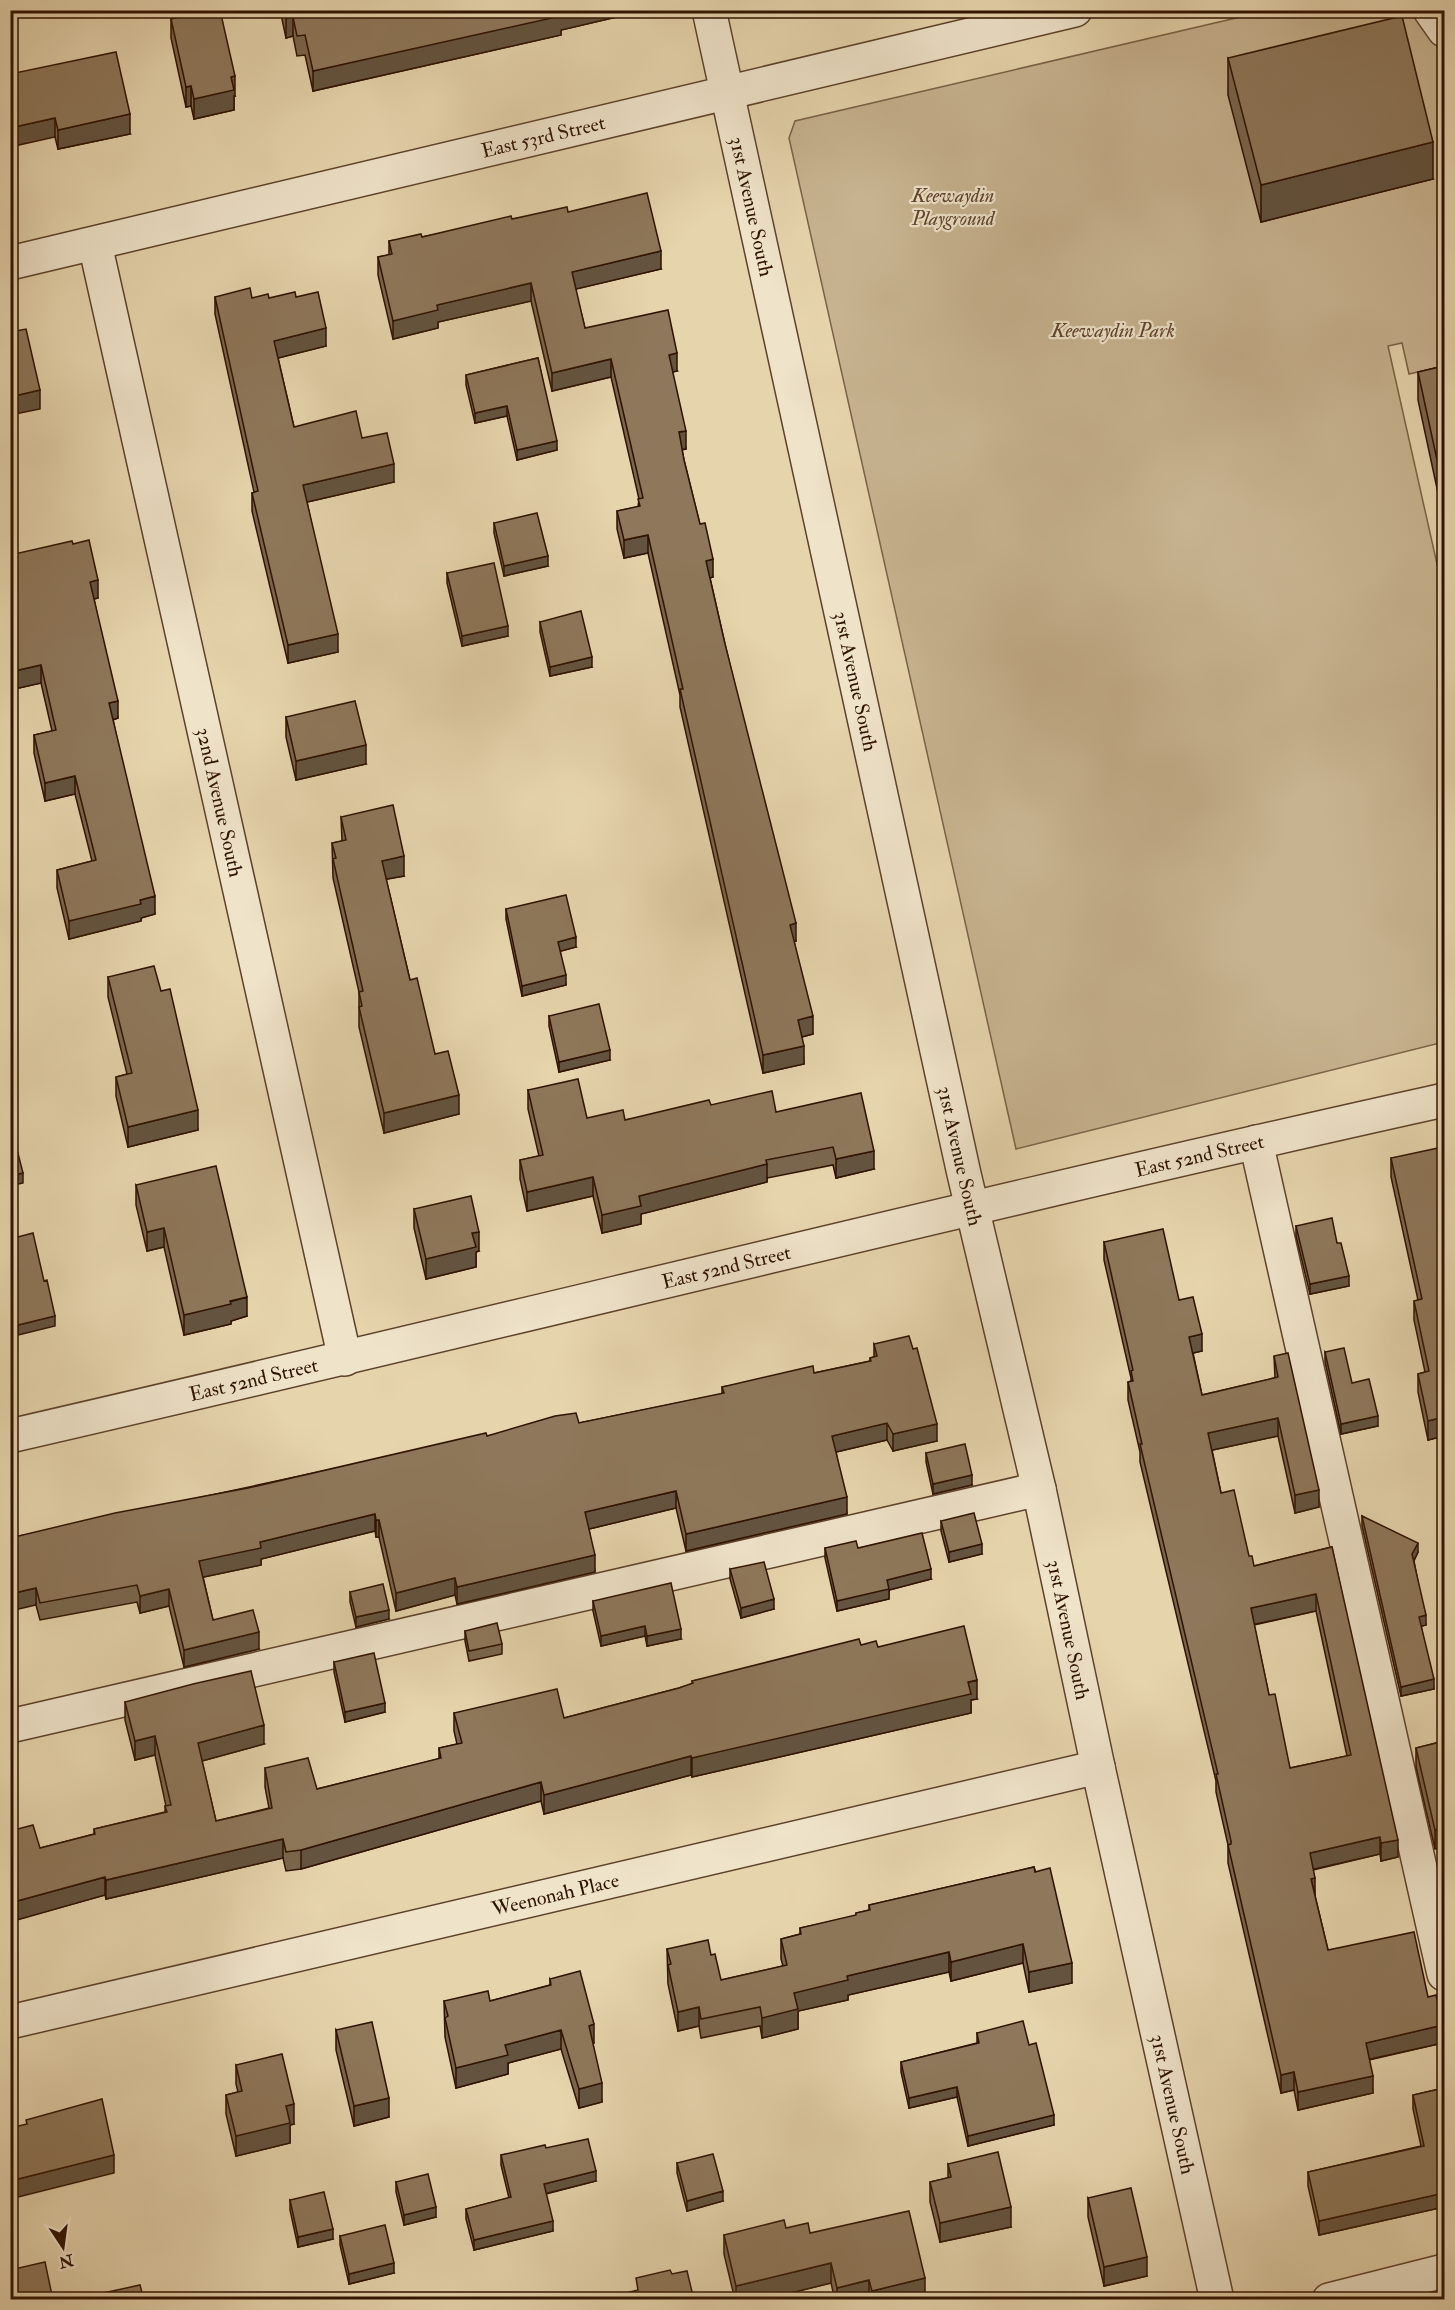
<svg xmlns="http://www.w3.org/2000/svg" width="1455" height="2310" font-family="'IM FELL Double Pica',serif">
  <style>
    .green { fill: #c7b390; stroke: #7b6248; stroke-width: 1.5 }
    .lines { fill: none; stroke-linecap: round; stroke-linejoin: round }
    .minor-casing { stroke: #5d422b; stroke-width: 36 }
    .minor { stroke: #efe3ca; stroke-width: 33 }
    .wall { fill: #7a664d; stroke: #2f1200; stroke-width: 1.5; fill-rule: evenodd }
    .shaded-wall { fill: #63533f; stroke: #2f1200; stroke-width: 1.5 }
    .building { fill: #8e775a; stroke: #2f1200; stroke-width: 1.5; fill-rule: evenodd }
    .labels { text-anchor: middle; dominant-baseline: central; stroke-width: 4.5; stroke-linejoin: round; paint-order: stroke }
    .street-label { font-size: 20px; fill: #2f1200; stroke: #efe3ca }
    .park-label { font-size: 20px; font-style: italic; fill: #5d422b; stroke: #efe3ca }
  </style>
  <rect width="100%" height="100%" fill="#e6d4ad"/>
  <filter id="stains"><feTurbulence type="fractalNoise" baseFrequency=".00333" numOctaves="4"/><feColorMatrix values="0 0 0 0 .2 0 0 0 0 .09 0 0 0 0 .02 0 0 0 .5 -.17"/></filter>
  <radialGradient id="worn" r=".72"><stop offset=".6" stop-color="#630" stop-opacity="0"/><stop offset="1" stop-color="#630" stop-opacity=".3"/></radialGradient>
  <path class="green" d="M1266,11H1444V366L1409,374L1402,343L1388,346L1444,595V1042L1016,1149L789,138L795,121Z"/>
  <g class="lines">
    <defs>
      <g id="minor">
        <path id="s1" d="M709,10L964,1174L1039,1489L1098,1767L1217,2300"/>
        <path d="M1430,10L1444,30"/>
        <path id="s2" d="M95,244L345,1359"/>
        <path id="s3" d="M10,263L1075,10"/>
        <path d="M1256,1142L1444,1974"/>
        <path id="s4" d="M10,1436C489,1326 965,1206 1444,1100"/>
        <path d="M10,1726L1039,1489"/>
        <path id="s5" d="M10,2022L1098,1767"/>
        <path d="M1329,2300L1444,2271"/>
      </g>
    </defs>
    <use href="#minor" class="minor-casing"/>
    <use href="#minor" class="minor"/>
  </g>
  <path class="wall" d="M280,10H617V17L561,30V35L313,91L305,55L297,56L293,36L286,38Z
    M171,19L235,96H234V110L194,119L191,106L186,107L171,38Z
    M1228,58L1433,179L1261,222L1228,95Z
    M10,74L130,134L58,149L55,137Z
    M568,212L661,269L575,289L585,328L677,371L672,372L686,449L682,450L684,460L713,577L710,578L725,644L796,941H794L813,1034L802,1037L804,1064L763,1073L680,707V695L648,553L624,558L617,529V511L638,507L639,499L611,377L552,391L531,301L438,322V328L393,339L378,275V257L389,255V241L422,237L512,219Z
    M215,297L269,298L296,297L326,346L278,358L294,427L362,438L394,482L307,502L338,652L288,663L252,511V493L254,492L215,314Z
    M538,358L557,450L517,460L507,416L475,423L466,385V375Z
    M1444,366V521L1418,400V372Z
    M494,523L548,566L504,576L494,533Z
    M73,544L98,598L94,599L118,718L113,720L155,914L141,918V921L69,939L57,888V870L92,861L75,794L45,801L34,753V735L52,731L41,683L10,690Z
    M447,573L508,636L462,646L447,583Z
    M540,622L592,667L550,676L540,632Z
    M286,717L366,764L296,780L286,737Z
    M341,817L404,876L386,879L410,980L435,1054L459,1114L384,1133L359,1027V992L333,878L332,843L342,841Z
    M506,909L576,947L560,951L566,985L522,996L506,919Z
    M108,977L161,991L198,1130L128,1147L116,1096V1077L127,1074L108,997Z
    M549,1016L610,1060L559,1072L549,1026Z
    M528,1090L587,1118L625,1120L711,1105L776,1112L874,1169L836,1178L833,1165L767,1178V1182L641,1214V1224L602,1233L593,1196L527,1211L520,1179V1160L539,1156L528,1109Z
    M1444,1154V1436L1428,1440L1418,1392V1374L1425,1372L1414,1320V1301L1418,1300L1391,1177V1158Z
    M136,1185L247,1316L231,1321V1324L184,1335L164,1247L147,1251L136,1205Z
    M414,1209L479,1251L476,1252V1267L426,1279L414,1228Z
    M1296,1226L1337,1243L1349,1286L1310,1294L1296,1236Z
    M1104,1242L1179,1300L1202,1351L1193,1353L1202,1395L1275,1378L1274,1356L1319,1507L1295,1513L1278,1436L1212,1450L1221,1493L1249,1556L1254,1566L1332,1547L1398,1857L1381,1861L1380,1854L1313,1870L1315,1896L1328,1950L1428,1997L1443,2043L1369,2060L1373,2093L1298,2110L1294,2090L1281,2093L1228,1863V1845L1216,1792V1781L1140,1462V1452L1128,1400V1382L1131,1381V1378L1104,1260ZM1316,1611L1347,1756L1290,1768L1269,1695L1254,1625Z
    M874,1344L937,1441L893,1451L887,1440L836,1452L847,1514L686,1551L676,1508L589,1529L595,1572L457,1604L455,1595L396,1611L379,1537H376L375,1531L261,1559V1565L203,1577L213,1620L259,1649L184,1667L169,1606L140,1613L137,1602L40,1620L36,1605L10,1538L487,1436L579,1423L722,1394V1387L814,1373L870,1361V1358L874,1357Z
    M1325,1352L1378,1426L1341,1434L1325,1362Z
    M926,1453L972,1485L933,1494L926,1462Z
    M1362,1516L1418,1552L1414,1561L1426,1625L1421,1626L1434,1689L1401,1696L1362,1526Z
    M941,1521L982,1554L949,1562L941,1531Z
    M825,1548H858L931,1579L889,1590V1599L837,1611L825,1558Z
    M730,1569L774,1609L741,1618L730,1579Z
    M350,1592L389,1619L356,1627L350,1602Z
    M593,1601L681,1639L647,1646L645,1636L601,1646L593,1611Z
    M465,1631L502,1644V1654L469,1661L465,1641Z
    M861,1645L878,1647L977,1699L971,1700V1713L692,1777L691,1775L544,1814L541,1801L301,1869L286,1871L283,1858L106,1899L105,1895L22,1918L40,1848L94,1834V1829L165,1812V1806H166L155,1755L135,1760L125,1720V1702L264,1744L202,1761L216,1821L269,1808L265,1787V1768L317,1789L439,1759V1748L457,1744L454,1731V1713L564,1718L679,1688L692,1684V1681Z
    M334,1662L385,1712L345,1722L334,1672Z
    M1444,1741L1435,1849L1416,1767V1748Z
    M1034,1867L1072,1983L1029,1992L1023,1963L951,1981L949,1972L848,1995V2000L798,2011V2029L762,2038L760,2026L701,2038L699,2026L678,2031L668,1984L667,1949L711,1955L721,1980L783,1966L781,1959V1939L800,1934V1928L856,1916V1913L869,1910V1905Z
    M550,1979L594,2043L593,2044L602,2102L579,2108L561,2049L508,2063V2074L456,2088L445,2037L444,2001H490L550,1985Z
    M336,2030L389,2117L354,2126L336,2050Z
    M977,2033L1029,2045L1054,2125L968,2146L957,2097L909,2108L901,2072V2062L977,2043Z
    M236,2065L294,2124L290,2125V2143L236,2156L226,2114V2095L238,2092L236,2084Z
    M1444,2088V2207L1319,2235L1308,2186V2172L1421,2146L1413,2109V2095Z
    M546,2148L596,2181L546,2194L553,2231L474,2250L466,2219V2209L509,2198L501,2165V2155Z
    M677,2163L723,2201L687,2211L677,2173Z
    M948,2164L1011,2227L940,2242L930,2202V2182L948,2178Z
    M396,2182L436,2217L404,2225L396,2192Z
    M1088,2198L1147,2276L1104,2286L1088,2217Z
    M290,2200L333,2239L298,2247L290,2210Z
    M786,2228L810,2233L925,2298L917,2300H835L831,2283L762,2300H735L724,2254V2235Z
    M340,2236L394,2273L349,2284L340,2245Z"/>
  <path class="shaded-wall" d="M10,10H16V17L10,18Z
    M561,10H617V17L561,30V35L313,91V71Z
    M831,10H848L831,15Z
    M293,17V36L286,38V18Z
    M235,76V96H234V110L194,119V99L231,77Z
    M191,86V106L186,107V87Z
    M130,114V134L58,149V130Z
    M55,118V137L10,147V128Z
    M1433,142V179L1261,222V185Z
    M661,251V269L572,290V272Z
    M531,283V301L438,322V328L393,339V321L437,305Z
    M326,328V346L274,359V341Z
    M677,353V371L669,373V355Z
    M611,359V377L552,391V373Z
    M40,390V409L10,415V397Z
    M507,406V416L475,423V413Z
    M686,431V449L679,450V432Z
    M557,441V450L517,460V450Z
    M394,464V482L303,503V485Z
    M648,535V553L624,558V540Z
    M548,556V566L504,576V566Z
    M713,559V577L706,579V561Z
    M98,580V598L90,600V582Z
    M508,626V636L462,646V636Z
    M338,634V652L288,663V645Z
    M592,657V667L550,676V667Z
    M41,665V683L10,690V672Z
    M118,701V718L109,721V703Z
    M366,745V764L296,780V761Z
    M75,776V794L45,801V783Z
    M404,856V876L382,880V861Z
    M155,896V914L141,918V921L69,939V921Z
    M796,923V941L790,943V925Z
    M576,937V947L558,952V942Z
    M566,975V985L522,996V986Z
    M813,1016V1034L798,1038V1020Z
    M804,1046V1064L763,1073V1055Z
    M610,1050V1060L559,1072V1062Z
    M459,1095V1114L384,1133V1113Z
    M198,1110V1130L128,1147V1127Z
    M874,1151V1169L836,1178V1159Z
    M767,1164V1182L641,1214V1224L602,1233V1215L639,1196Z
    M23,1173V1183L10,1186V1176Z
    M593,1177V1196L527,1211V1192Z
    M164,1228V1247L147,1251V1232Z
    M479,1232V1251L476,1252V1267L426,1279V1259L472,1233Z
    M1349,1276V1286L1310,1294V1284Z
    M247,1297V1316L231,1321V1324L184,1335V1315Z
    M55,1316V1326L18,1335V1325Z
    M17,1322V1332L10,1333V1323Z
    M1202,1334V1351L1189,1354V1337Z
    M1378,1416V1426L1341,1434V1424Z
    M1444,1417V1436L1428,1440V1421Z
    M1278,1418V1436L1208,1451V1433Z
    M887,1423V1440L832,1453V1436Z
    M937,1424V1441L893,1451V1434Z
    M972,1475V1485L933,1494V1484Z
    M1319,1490V1507L1295,1513V1495Z
    M676,1491V1508L585,1530V1512Z
    M847,1497V1514L686,1551V1534Z
    M375,1514V1531L261,1559V1565L199,1578V1561L260,1542Z
    M376,1520H379V1537H376Z
    M1418,1543V1552L1412,1564V1554Z
    M982,1544V1554L949,1562V1552Z
    M595,1555V1572L457,1604V1587Z
    M931,1569V1579L889,1590V1599L837,1611V1601L887,1580Z
    M455,1578V1595L396,1611V1593Z
    M36,1588V1605L10,1611V1594Z
    M169,1589V1606L140,1613V1596Z
    M1316,1594V1611L1251,1625V1608Z
    M774,1599V1609L741,1618V1608Z
    M389,1610V1619L356,1627V1617Z
    M1426,1615V1625L1419,1627V1617Z
    M645,1626V1636L601,1646V1636Z
    M681,1629V1639L647,1646V1636Z
    M259,1632V1649L184,1667V1650Z
    M1434,1679V1689L1401,1696V1687Z
    M977,1680V1699L971,1700V1713L692,1777V1758Z
    M385,1703V1712L345,1722V1712Z
    M264,1725V1744L198,1762V1743Z
    M155,1736V1755L135,1760V1741Z
    M691,1756V1775L544,1814V1795Z
    M541,1782V1801L301,1869V1850Z
    M1444,1828V1847L1435,1849V1830Z
    M1380,1837V1854L1310,1870V1853Z
    M283,1839V1858L106,1899V1880Z
    M1398,1840V1857L1381,1861V1843Z
    M105,1877V1895L10,1922V1903Z
    M1315,1878V1896L1311,1879Z
    M1023,1944V1963L951,1981V1962Z
    M949,1952V1972L848,1995V2000L798,2011V2029L762,2038V2018L794,1993L847,1976Z
    M1072,1963V1983L1029,1992V1972Z
    M699,2007V2026L678,2031V2012Z
    M594,2024V2043L589,2045V2026Z
    M1443,2025V2043L1366,2060V2043Z
    M561,2030V2049L508,2063V2074L456,2088V2068L505,2045Z
    M1294,2072V2090L1281,2093V2075Z
    M1373,2076V2093L1298,2110V2092Z
    M602,2083V2102L579,2108V2089Z
    M957,2087V2097L909,2108V2098Z
    M389,2098V2117L354,2126V2106Z
    M294,2104V2124L290,2125V2143L236,2156V2136L286,2106Z
    M1054,2115V2125L968,2146V2136Z
    M114,2155V2173L10,2199V2181Z
    M596,2171V2181L544,2194V2184Z
    M723,2191V2201L687,2211V2201Z
    M1444,2193V2207L1319,2235V2221Z
    M436,2207V2217L404,2225V2215Z
    M1011,2207V2227L940,2242V2223Z
    M553,2221V2231L474,2250V2240Z
    M333,2229V2239L298,2247V2237Z
    M1147,2257V2276L1104,2286V2267Z
    M394,2263V2273L349,2284V2274Z
    M831,2263V2283L762,2300H736V2286Z
    M925,2278V2298L917,2300H872V2291Z
    M869,2280V2300H837V2288Z"/>
  <path class="building" d="M210,10H220L235,76L231,77L234,90L194,99L191,86L186,87L171,19Z
    M284,10H561L560,11L561,16L313,71L305,35L297,36L293,17L286,18Z
    M1402,16L1433,142L1261,185L1228,58Z
    M116,52L130,114L58,130L55,118L10,128V74Z
    M647,193L661,251L572,272L585,328L668,310L677,353L669,355L686,431L679,432L684,460L700,524L705,523L713,559L706,561L725,644L796,923L790,925L813,1016L798,1020L804,1046L763,1055L680,689H683L648,535L624,540L617,511L640,506L638,499L643,498L611,359L552,373L531,283L437,305L438,310L393,321L378,257L392,254L389,241L421,234L422,237L511,216L512,219L567,207L568,212Z
    M250,288L252,298L268,294L269,298L295,292L296,297L318,292L326,328L274,341L294,427L356,411L362,438L387,433L394,464L303,485L338,634L288,645L252,493L258,491L215,297Z
    M26,329L40,390L10,397V332Z
    M538,358L557,441L517,450L507,406L475,413L466,375Z
    M1444,366V492L1418,372Z
    M537,513L548,556L504,566L494,523Z
    M89,540L98,580L90,582L118,701L109,703L155,896L140,900L141,904L69,921L57,870L96,860L75,776L45,783L34,735L56,730L41,665L10,672V555L72,541L73,544Z
    M494,563L508,626L462,636L447,573Z
    M581,611L592,657L550,667L540,622Z
    M355,701L366,745L296,761L286,717Z
    M393,805L404,856L382,861L410,980L417,978L435,1054L448,1051L459,1095L384,1113L359,1007L362,1006L359,992L363,991L333,859L336,858L332,843L346,840L341,817Z
    M566,895L576,937L558,942L566,975L522,986L506,909Z
    M154,966L161,991L170,989L198,1110L128,1127L116,1077L132,1073L108,977Z
    M599,1004L610,1050L559,1062L549,1016Z
    M578,1079L587,1118L623,1110L625,1120L709,1100L711,1105L772,1091L776,1112L861,1093L874,1151L836,1159L833,1147L766,1160L767,1164L639,1196L641,1206L602,1215L593,1177L527,1192L520,1160L543,1155L528,1090Z
    M10,1130H12L23,1173L10,1176Z
    M1443,1147L1444,1154V1417L1428,1421L1418,1374L1429,1371L1414,1301L1422,1299L1391,1158Z
    M216,1166L247,1297L230,1301L231,1304L184,1315L164,1228L147,1232L136,1185Z
    M471,1196L479,1232L472,1233L476,1247L426,1259L414,1209Z
    M1332,1218L1337,1243H1341L1349,1276L1310,1284L1296,1226Z
    M1163,1229L1179,1300L1193,1297L1202,1334L1189,1337L1202,1395L1278,1377L1274,1356L1288,1353L1319,1490L1295,1495L1278,1418L1208,1433L1221,1493L1234,1490L1249,1556H1252L1254,1566L1332,1547L1398,1840L1381,1843L1380,1837L1310,1853L1315,1878L1311,1879L1328,1950L1414,1932L1428,1997L1436,1995L1443,2025L1366,2043L1373,2076L1298,2092L1294,2072L1281,2075L1228,1845L1231,1844V1841L1216,1774H1218L1140,1444H1142L1128,1382L1133,1381L1131,1371L1133,1370L1104,1242ZM1316,1594L1351,1755L1290,1768L1275,1694L1269,1695L1251,1608Z
    M33,1233L44,1281L47,1280L55,1316L18,1325L17,1322L10,1323V1239Z
    M909,1336L913,1349L917,1348L937,1424L893,1434L887,1423L832,1436L847,1497L686,1534L676,1491L585,1512L595,1555L457,1587L455,1578L396,1593L379,1520H376L375,1514L260,1542L261,1548L199,1561L213,1620L253,1610L259,1632L184,1650L169,1589L140,1596L137,1585L40,1603L36,1588L10,1594V1538L115,1513L248,1488L486,1433L487,1436L555,1416L576,1413L579,1423L724,1393L722,1387L813,1366L814,1373L871,1361L870,1358L877,1356L874,1344Z
    M1344,1348L1352,1383L1369,1379L1378,1416L1341,1424L1325,1352Z
    M965,1444L972,1475L933,1484L926,1453Z
    M974,1513L982,1544L949,1552L941,1521Z
    M1362,1516L1418,1543L1412,1554L1426,1615L1419,1617L1434,1679L1401,1687Z
    M922,1533L931,1569L887,1580L889,1589L837,1601L825,1548L856,1541L858,1548Z
    M764,1562L774,1599L741,1608L730,1569Z
    M671,1583L681,1629L647,1636L645,1626L601,1636L593,1601Z
    M383,1584L389,1610L356,1617L350,1592Z
    M497,1623L502,1644L469,1651L465,1631Z
    M964,1626L977,1680L968,1682L971,1694L692,1758L691,1756L544,1795L541,1782L301,1850L286,1852L283,1839L106,1880L105,1877L10,1903V1831L33,1825L40,1848L95,1834L94,1829L167,1812L165,1806L171,1805L155,1736L135,1741L125,1702L193,1684L251,1671L264,1725L198,1743L216,1821L272,1808L265,1768L308,1758L317,1789L441,1758L439,1748L462,1743L454,1713L557,1689L564,1718L679,1688L693,1683L692,1681L859,1639L861,1645L876,1641L878,1647Z
    M374,1653L385,1703L345,1712L334,1662Z
    M1444,1741V1828L1435,1830L1416,1748Z
    M1034,1867L1035,1872L1050,1868L1072,1963L1029,1972L1023,1944L951,1962L949,1952L847,1976L848,1980L794,1993L798,2009L762,2018L760,2007L701,2019L699,2007L678,2012L668,1965L671,1964L667,1949L708,1940L711,1955L715,1954L721,1980L787,1965L781,1939L801,1934L800,1928L856,1915V1913L870,1910L869,1905Z
    M580,1971L594,2024L589,2026L602,2083L579,2089L561,2030L505,2045L508,2055L456,2068L445,2018L448,2016L444,2001L488,1991L490,2001L551,1985L550,1979Z
    M1023,2021L1029,2045L1036,2043L1054,2115L968,2136L957,2087L909,2098L901,2062L979,2043L977,2033Z
    M372,2022L389,2098L354,2106L336,2030Z
    M282,2054L294,2104L286,2106L290,2123L236,2136L226,2095L242,2091L236,2065Z
    M1444,2088V2193L1319,2221L1308,2172L1424,2146L1413,2095Z
    M102,2099L114,2155L10,2181V2128L27,2124L26,2120Z
    M588,2139L596,2171L544,2184L553,2221L474,2240L466,2209L511,2197L501,2155L545,2145L546,2148Z
    M998,2152L1011,2207L940,2223L930,2182L951,2177L948,2164Z
    M713,2154L723,2191L687,2201L677,2163Z
    M428,2174L436,2207L404,2215L396,2182Z
    M1131,2188L1147,2257L1104,2267L1088,2198Z
    M324,2192L333,2229L298,2237L290,2200Z
    M909,2211L925,2278L872,2291L869,2280L837,2288L831,2263L736,2286L724,2235L784,2220L786,2228L808,2223L810,2233Z
    M385,2225L394,2263L349,2274L340,2236Z
    M45,2262L53,2300H10V2291L12,2290L10,2282V2270Z
    M670,2270L672,2274L687,2271L694,2300H598L638,2290L636,2278Z
    M140,2285L144,2300H71Z"/>
  <g class="labels">
    <g class="street-label">
      <text stroke="none"><textPath href="#s3" startOffset="548">East 53rd Street</textPath></text>
      <text stroke="none"><textPath href="#s1" startOffset="201">31st Avenue South</textPath></text>
      <text stroke="none"><textPath href="#s1" startOffset="687">31st Avenue South</textPath></text>
      <text stroke="none"><textPath href="#s2" startOffset="572">32nd Avenue South</textPath></text>
      <text stroke="none"><textPath href="#s4" startOffset="1222">East 52nd Street</textPath></text>
      <text stroke="none"><textPath href="#s1" startOffset="1173">31st Avenue South</textPath></text>
      <text stroke="none"><textPath href="#s4" startOffset="736">East 52nd Street</textPath></text>
      <text stroke="none"><textPath href="#s4" startOffset="250">East 52nd Street</textPath></text>
      <text stroke="none"><textPath href="#s1" startOffset="1659">31st Avenue South</textPath></text>
      <text stroke="none"><textPath href="#s5" startOffset="560">Weenonah Place</textPath></text>
      <text stroke="none"><textPath href="#s1" startOffset="2145">31st Avenue South</textPath></text>
    </g>
    <g class="park-label">
      <text x="953" y="195">Keewaydin<tspan x="953" dy="23">Playground</tspan></text>
      <text x="1113" y="330">Keewaydin Park</text>
    </g>
  </g>
  <rect width="1455" height="2310" fill="none" stroke="#e6d4ad" stroke-width="36"/>
  <rect x="12" y="12" width="1431" height="2286" fill="none" stroke="#2f1200" stroke-width="3"/>
  <rect x="18" y="18" width="1419" height="2274" fill="none" stroke="#2f1200" stroke-width="1.5"/>
  <g transform="translate(63 2247) rotate(167)" stroke="#efe3ca" stroke-width="4.5" paint-order="stroke">
  <path d="M0-4.5L10 22L0 15L-10 22Z" fill="#2f1200"/>
  <text y="-9" font-size="16" font-weight="bold" text-anchor="middle" fill="#2f1200">N</text>
  </g>
  <rect width="100%" height="100%" filter="url(#stains)"/>
  <rect width="100%" height="100%" fill="url(#worn)"/>
</svg>
